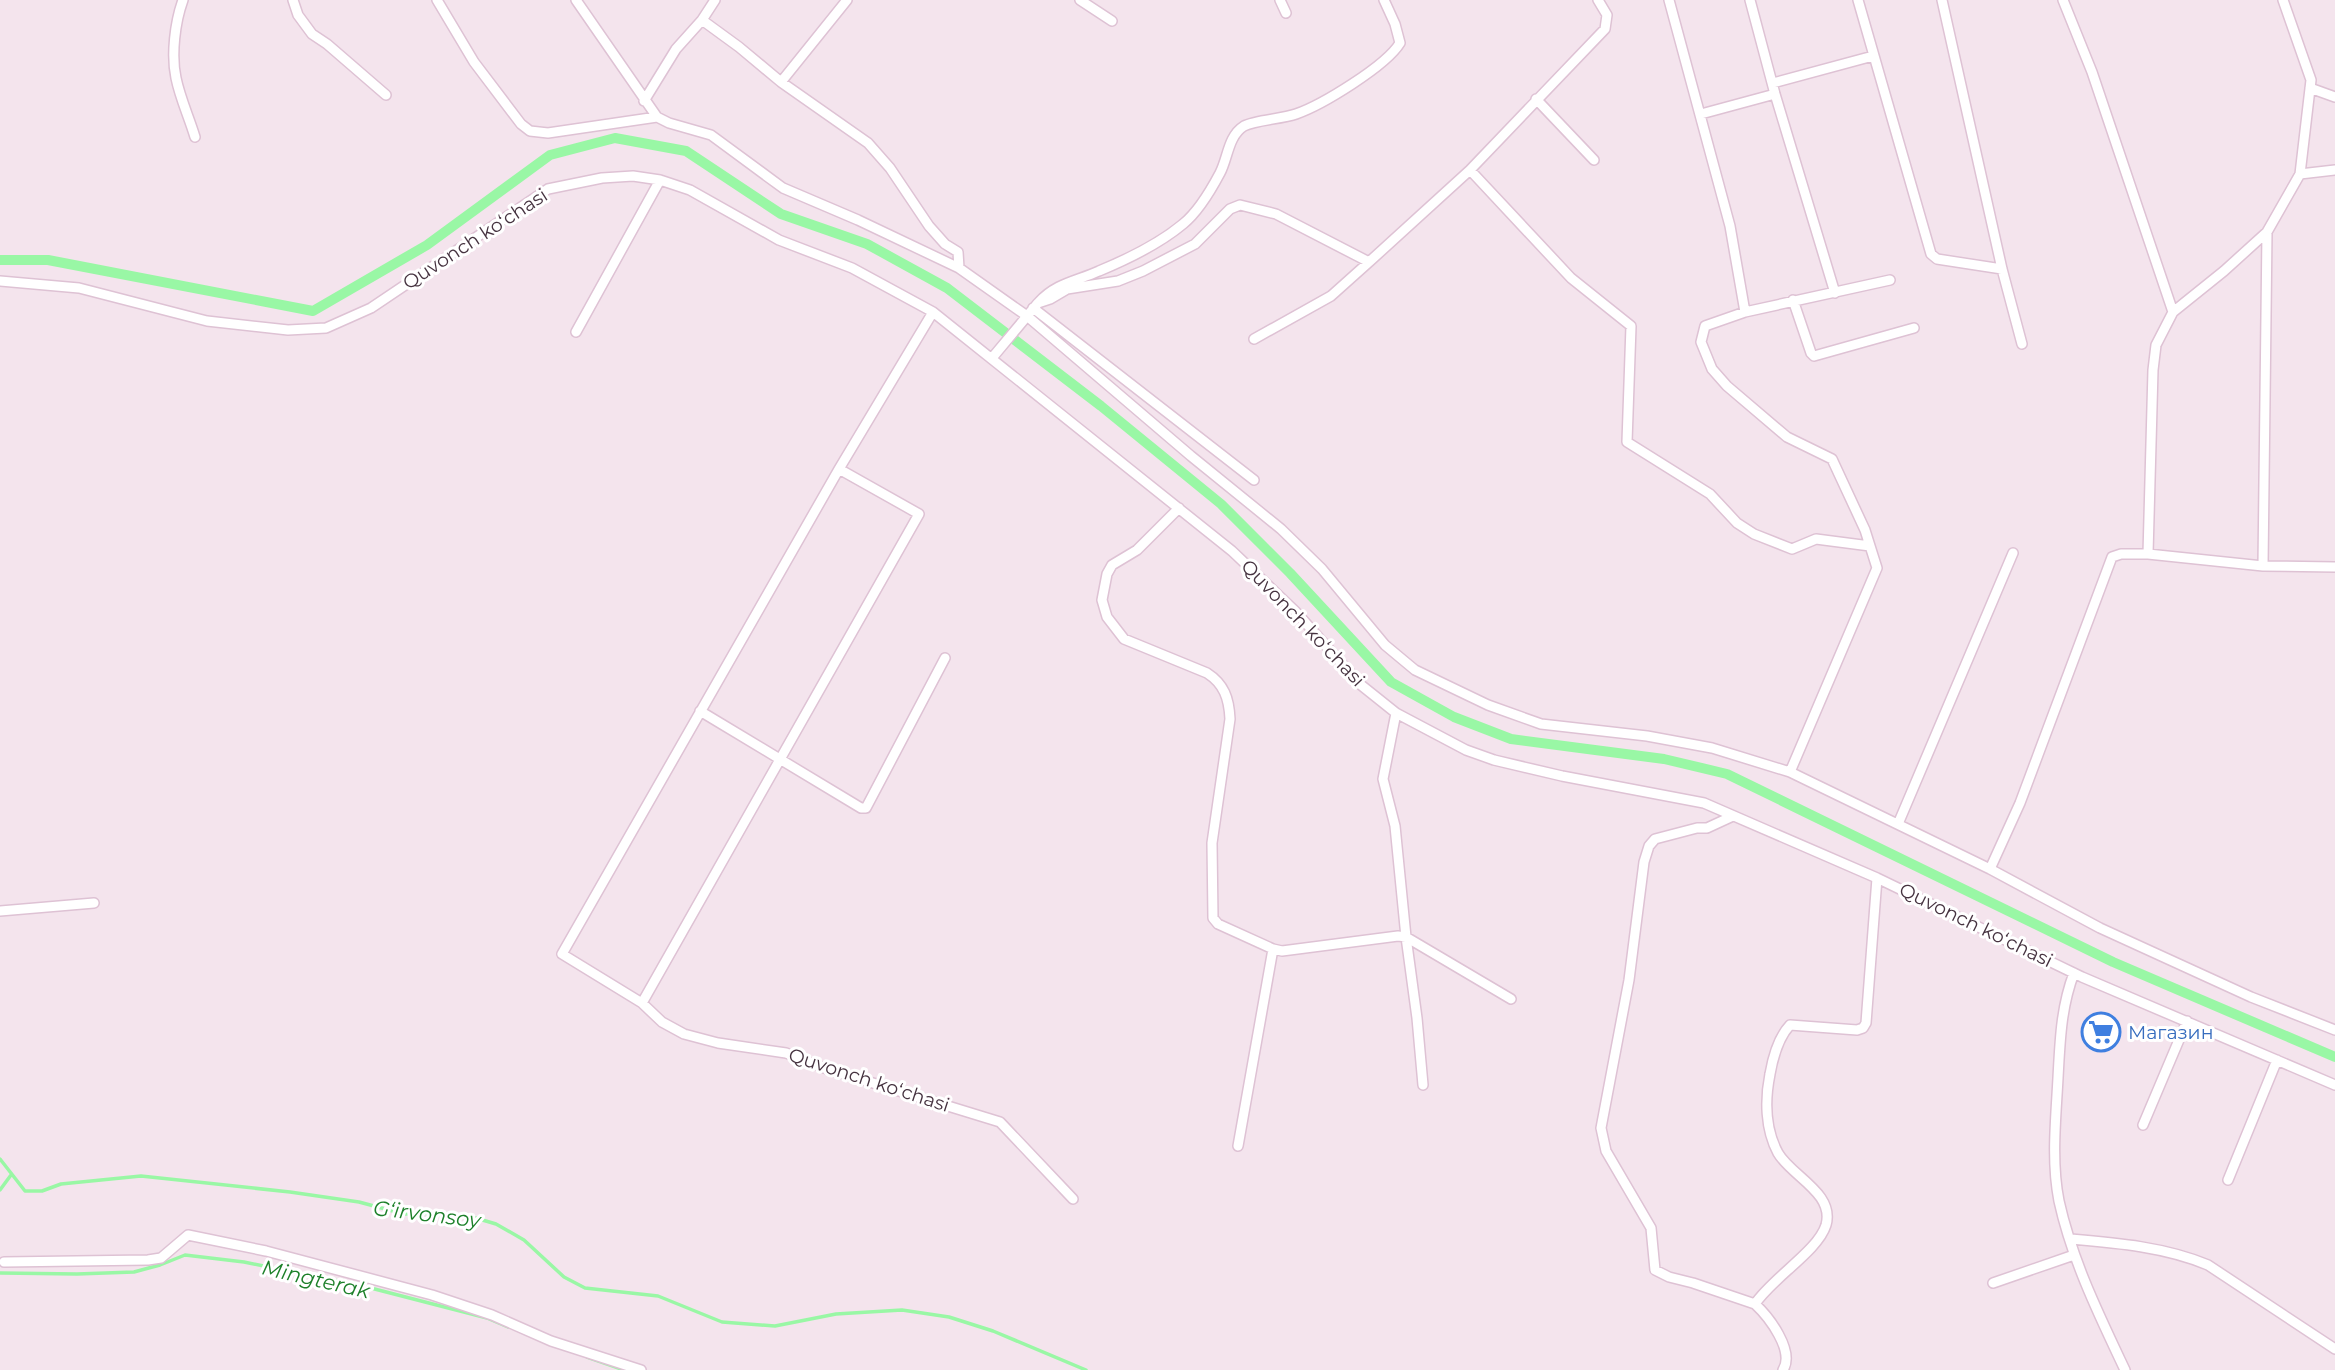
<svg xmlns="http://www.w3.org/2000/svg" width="2335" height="1370" font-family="Montserrat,sans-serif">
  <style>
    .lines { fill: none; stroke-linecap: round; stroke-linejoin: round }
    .stream { stroke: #99f7a5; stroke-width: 3.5 }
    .canal { stroke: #99f7a5; stroke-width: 10 }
    .street-casing { stroke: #dec2d4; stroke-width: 12 }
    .street { stroke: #fff; stroke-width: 9 }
    .labels { text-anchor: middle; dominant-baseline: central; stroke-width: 6; stroke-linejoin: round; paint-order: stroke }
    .street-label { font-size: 19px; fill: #463340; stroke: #fff }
    .shop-label { font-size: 19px; fill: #366cbe; stroke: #fff; text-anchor: start }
    .water-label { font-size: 21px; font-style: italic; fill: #1d802a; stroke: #fff }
  </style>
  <rect width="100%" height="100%" fill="#f4e4ed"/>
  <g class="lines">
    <path class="stream" d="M0,1159L25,1191H42L61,1184L141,1176L290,1192L359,1202L404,1214L441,1213L469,1216L496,1224L524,1240L564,1277L585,1288L658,1296L722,1322L775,1326L836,1314L902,1310L949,1317L993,1331L1086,1370
      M0,1190L11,1175
      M0,1273L77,1274L134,1272L160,1265L185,1255L244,1262L363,1286L487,1318L508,1327
      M587,1357L624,1370"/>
    <path class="canal" d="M0,260H48L313,311L427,245L550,155L615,138L686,151L781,214L867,244L947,288L1101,406L1221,504L1290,573L1391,682L1454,717L1511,739L1664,759L1727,774L2113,962L2335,1057"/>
    <defs>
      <path id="street" d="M183,0C175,22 171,55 176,78C180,98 189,117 195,137
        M293,0L298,15L312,34L327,44L386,95
        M437,0L474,62L521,124L530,131L548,133L657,117
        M576,0L657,117L669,123L711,135L783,188L858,220L959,268L1027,316L1191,456L1281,529L1322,569L1385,645L1415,670L1488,705L1541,724L1647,736L1712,748L1790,772L1990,869L2100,928L2251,997L2335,1030
        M1080,0L1112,21
        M1280,0L1286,13
        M1669,0L1730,226L1745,312
        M1750,0L1775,94L1835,293
        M1858,0L1931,254L1937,259L2002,269
        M1942,0L2002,269L2022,344
        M2063,0L2092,72L2173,312
        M2283,0L2311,80L2300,174
        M702,20L715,0
        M781,82L868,143L890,168L929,226L945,244L958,252L959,268
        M1773,83L1873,56
        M2310,88L2335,97
        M1536,99L1594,160
        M644,101L676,49L702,20L739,47L781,82L847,0
        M1701,114L1775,94
        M1470,170L1571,278L1631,326L1627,442L1710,494L1737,523L1754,534L1792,549L1816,539L1870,546
        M0,281L79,288L207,321L288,330L326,328L371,308L548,189L602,178L633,176L660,180L690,190L779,240L852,268L933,312L1232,551L1295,611L1361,685L1396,713L1466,750L1494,760L1562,776L1704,803L1877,878L2082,977L2335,1085
        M1793,300L1811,353L1814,356L1914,328
        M1039,302C1056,283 1077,281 1099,271C1128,259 1159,244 1183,224C1198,212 1211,190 1220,173C1228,158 1228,136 1244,126C1255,120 1282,119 1296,114C1322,105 1386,66 1400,43L1395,24L1384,0
        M1033,308L1254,480
        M933,312L839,469L562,954L642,1003L662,1022L684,1034L718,1043L786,1053L824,1068L1000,1122L1073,1199
        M576,332L660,180
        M1254,339L1331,296L1369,262
        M992,358L1038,303L1050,299L1067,289L1118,281L1143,271L1195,244L1230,209L1240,205L1276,214L1369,262L1470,170L1605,29L1607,15L1598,0
        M1179,508L1137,550L1112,565L1107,574L1102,600L1107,617L1124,639L1207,673C1224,684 1229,698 1230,719L1212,843L1213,918L1218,924L1273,949L1282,951L1398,936L1406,937L1417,1018L1423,1085
        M2148,554L2263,566L2335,567
        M2263,566L2267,232
        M700,711L861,808H866L945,658
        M1396,713L1383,779L1395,826L1406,937L1511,999
        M1790,772L1877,568L1865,530L1832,459L1787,437L1727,386L1712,369L1701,342L1705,326L1745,312L1890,280
        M1733,816L1707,828H1697L1655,839L1649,846L1644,862L1629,980L1601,1128L1606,1151L1651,1228L1655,1270L1669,1277L1693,1283L1755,1304
        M1898,824L2013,553
        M1990,869L2020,803L2112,557L2121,554H2148L2153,370L2156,345L2173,312L2224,271L2267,232L2300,174L2335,170
        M0,911L94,903
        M2074,973C2061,1007 2060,1041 2058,1078C2056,1117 2051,1161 2059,1201C2072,1260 2099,1315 2125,1370
        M642,1003L919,514L839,469
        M2143,1125L2187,1021
        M1238,1146L1273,949
        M2228,1180L2277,1060
        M2070,1239C2117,1243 2165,1247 2208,1265L2335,1349
        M4,1262L148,1260L161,1258L188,1235L266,1251L432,1295L492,1315L551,1341L641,1370
        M1993,1283L2074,1255
        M1783,1370C1795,1351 1769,1317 1755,1304C1772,1278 1818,1251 1826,1225C1835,1193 1791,1176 1778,1153C1765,1129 1765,1099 1770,1074C1773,1057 1778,1038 1790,1025L1857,1030L1863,1028L1866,1023L1877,878"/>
    </defs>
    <use href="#street" class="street-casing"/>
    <use href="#street" class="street"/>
  </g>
  <defs>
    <symbol id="supermarket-ring" viewBox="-11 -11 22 22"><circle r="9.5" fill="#fff" stroke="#3f7fe0" stroke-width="1.5"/><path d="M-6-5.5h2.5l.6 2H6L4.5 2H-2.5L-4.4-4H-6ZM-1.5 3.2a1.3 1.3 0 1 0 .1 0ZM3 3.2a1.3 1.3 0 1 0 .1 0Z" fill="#3f7fe0"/></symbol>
  </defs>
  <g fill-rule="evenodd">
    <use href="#supermarket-ring" x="2079" y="1010" width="44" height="44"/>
  </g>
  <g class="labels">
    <g class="street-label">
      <text transform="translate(475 239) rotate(-33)">Quvonch koʻchasi</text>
      <text transform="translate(1303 623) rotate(46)">Quvonch koʻchasi</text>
      <text transform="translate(1976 925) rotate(26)">Quvonch koʻchasi</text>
      <text transform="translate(869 1080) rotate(18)">Quvonch koʻchasi</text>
    </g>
    <g class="shop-label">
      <text x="2128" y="1032">Магазин</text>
    </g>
    <g class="water-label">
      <text transform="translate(427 1214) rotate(7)">G‘irvonsoy</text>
      <text transform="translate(316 1279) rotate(13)">Mingterak</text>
    </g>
  </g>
</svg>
